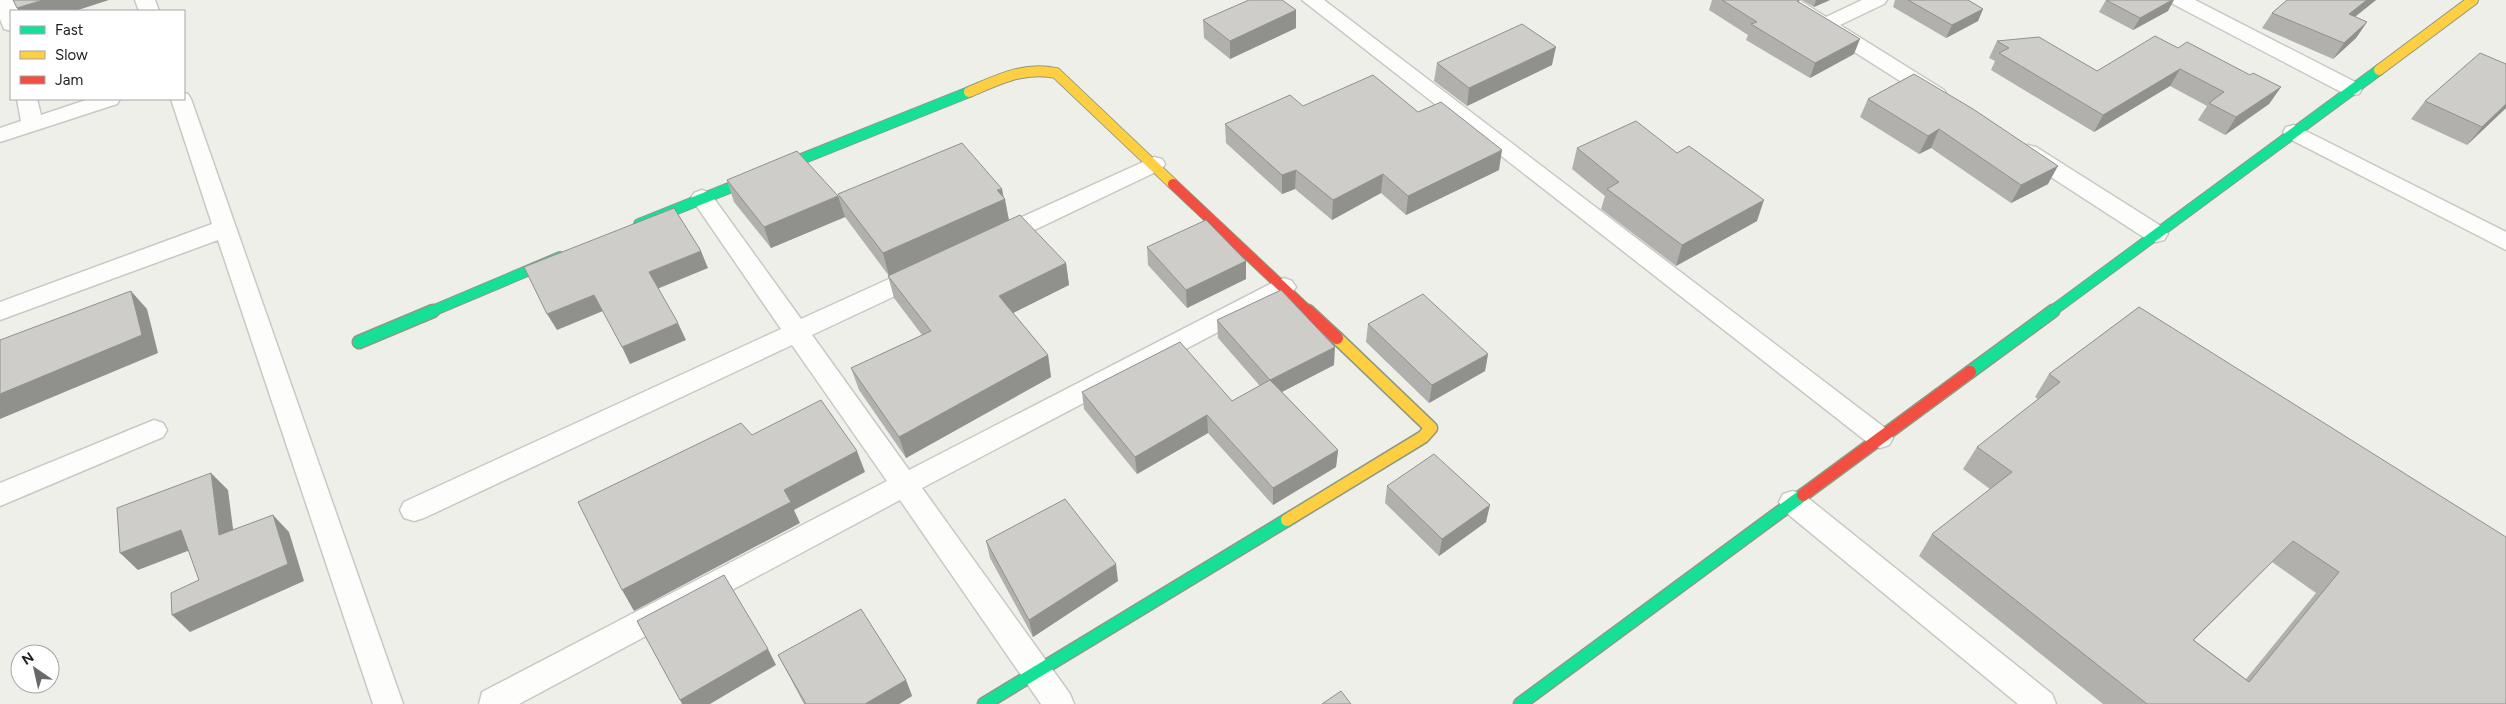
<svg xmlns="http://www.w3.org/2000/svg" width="2506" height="704" font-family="Figtree,sans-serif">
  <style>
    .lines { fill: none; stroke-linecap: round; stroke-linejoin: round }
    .street-casing { stroke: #c8c8c6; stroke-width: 3 }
    .fast-far1-casing { stroke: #8d9a82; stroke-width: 12 }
    .fast-casing { stroke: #8d9a82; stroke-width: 15 }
    .slow-far1-casing { stroke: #8d9a82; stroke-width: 12 }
    .slow-casing { stroke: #8d9a82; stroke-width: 15 }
    .jam-far1-casing { stroke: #8d9a82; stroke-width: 12 }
    .jam-casing { stroke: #8d9a82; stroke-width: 15 }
    .street { fill: #fdfdfc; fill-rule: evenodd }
    .fast-far1 { stroke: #16e098; stroke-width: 10 }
    .fast { stroke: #16e098; stroke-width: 12 }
    .slow-far1 { stroke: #ffcf43; stroke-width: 10 }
    .slow { stroke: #ffcf43; stroke-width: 12 }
    .jam-far1 { stroke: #f24e42; stroke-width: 10 }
    .jam { stroke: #f24e42; stroke-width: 12 }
    .wall { fill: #b1b0ad; fill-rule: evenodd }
    .shaded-wall { fill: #90908d }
    .building { fill: #cecdc9; stroke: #90908d; fill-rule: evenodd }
  </style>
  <rect width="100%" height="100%" fill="#efefea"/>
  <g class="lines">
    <defs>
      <path id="street" d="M0,0H16L18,11H11V31L4,29L0,19Z
        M135,0H155L159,11H139Z
        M1302,0H1324L1889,431L1893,438L1889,445L1880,448L1871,445Z
        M1776,0H1799L1826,17L1862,0H1887L1884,4L1840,25L1944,90L1947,95L1944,100L1937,101L1930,100L1779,4Z
        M2170,0H2195L2359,84L2362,89L2359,94L2352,95L2345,94L2173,4Z
        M184,93L188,94L191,99L403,704H373L218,240L0,320V302L212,224L171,99H184Z
        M17,99H37L41,115L89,99H120L117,104L0,142V128L21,121Z
        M2294,125L2506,232V250L2286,137L2283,132L2286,127Z
        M2028,145L2036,147L2164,228L2168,234L2164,240L2156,242L2148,240L2020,157L2017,152L2020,147Z
        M1154,157L1162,159L1165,164L1162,169L1005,244L997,246L989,244L985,238L989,232Z
        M702,190L710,193L801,319L913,268L921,266L929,268L933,274L929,280L812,335L909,470L1276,281L1284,278L1292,281L1296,287L1292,293L922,488L1070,694L1074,704H1041L900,500L519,704H479L482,692L887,481L792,345L424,518L414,521L404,518L400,510L404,502L781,329L691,198L694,193Z
        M154,420L163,423L167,430L163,437L0,506V483Z
        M1793,491L1803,494L2052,694L2056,704H2018L1783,510L1779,502L1783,494Z"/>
      <path id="fast-far1" d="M639,224L969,92
        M430,312L560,257
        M2051,312L2379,70"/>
      <path id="fast" d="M359,342L433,311
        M1970,372L2053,311
        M984,704L1287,520
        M1520,704L1803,495"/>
      <path id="slow-far1" d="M2379,70L2473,0
        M969,92C998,80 1024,66 1056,73L1173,184"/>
      <path id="slow" d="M1287,520L1423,437L1431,428L1337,338"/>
      <path id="jam-far1" d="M1173,184L1309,312"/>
      <path id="jam" d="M1308,311L1337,338
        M1803,495L1970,372"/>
    </defs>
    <use href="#street" class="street-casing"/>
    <use href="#fast-far1" class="fast-far1-casing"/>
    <use href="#fast" class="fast-casing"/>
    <use href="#slow-far1" class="slow-far1-casing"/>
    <use href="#slow" class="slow-casing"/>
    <use href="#jam-far1" class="jam-far1-casing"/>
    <use href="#jam" class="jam-casing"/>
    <use href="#street" class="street"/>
    <use href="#fast-far1" class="fast-far1"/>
    <use href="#fast" class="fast"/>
    <use href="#slow-far1" class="slow-far1"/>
    <use href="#slow" class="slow"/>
    <use href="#jam-far1" class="jam-far1"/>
    <use href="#jam" class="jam"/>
  </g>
  <path class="wall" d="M1712,0H1800L1799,2L1854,54L1810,78L1746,40L1748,35L1709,10Z
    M1802,0H1830L1814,7Z
    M1895,0H1968L1983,9L1978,21L1946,38L1893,7Z
    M2106,0L2168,11L2133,30L2099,12Z
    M2287,0H2376L2355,17L2367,22L2356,38L2333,59L2262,28L2272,13Z
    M1296,10V28L1230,59L1204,38L1203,20Z
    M1997,41L2097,71L2178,48L2281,87L2269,104L2225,135L2198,120L2207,106L2170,86L2094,132L1991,70L1995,61L1989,58Z
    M1437,63L1552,65L1467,106L1434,81Z
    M1914,74L2048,184L2011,203L1931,148L1919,154L1860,117L1868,99Z
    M2425,101L2506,108L2467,145L2411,119Z
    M1303,106L1418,112L1499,170L1406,215L1381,193L1332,220L1295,189L1282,194L1226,143L1225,124Z
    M1577,148L1757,221L1676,266L1601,209L1605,196L1572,169Z
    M727,180L838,196L1002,189L1009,220L1066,263L1069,285L1013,313L1048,355L1051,377L906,458L859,390L851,368L922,335L894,298L888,276H889L845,217L771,248L734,202Z
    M1147,247L1246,261V279L1187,308L1148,265Z
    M2139,307L2506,704H2103L1919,556L1932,534L1990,489L1963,469L1977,447L2038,399L2035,397L2049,374ZM2272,562L2316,593L2246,679L2194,640Z
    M1217,320L1334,365L1282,392L1338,450L1336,467L1273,505L1208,433L1137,474L1084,409L1082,392L1232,401L1260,386L1218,338Z
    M1368,324L1488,354L1485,371L1429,403L1366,342Z
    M1387,486L1486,522L1439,556L1385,503Z
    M986,541L1118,581L1033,637L990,558Z
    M778,655L906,680L912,696L899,704H804Z"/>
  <path class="shaded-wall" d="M43,0H109L75,11H19L17,8Z
    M1816,0H1830L1814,7Z
    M2172,0H2174L2168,11L2133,30L2140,18Z
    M2367,0H2376L2338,30L2349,14Z
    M1983,9L1978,21L1946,38L1952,25Z
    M1296,10V28L1230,59V41Z
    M2367,22L2356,38L2333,59L2344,43Z
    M1860,39L1854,54L1810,78L1815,63Z
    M1556,47L1552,65L1467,106L1469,88Z
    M2180,69L2170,86L2094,132L2103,115Z
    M2281,87L2269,104L2225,135L2236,117Z
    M2506,104V108L2467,145L2482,127Z
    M1939,129L1931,148L1919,154L1928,136Z
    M1502,150L1499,170L1406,215L1408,196Z
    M2058,166L2048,184L2011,203L2021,185Z
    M1296,170L1295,189L1282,194V175Z
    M1383,174L1381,193L1332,220L1333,200Z
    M1002,189L1003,199H1005L1009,221L889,276L883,253Z
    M838,196L845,217L771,248L764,227Z
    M1764,200L1757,221L1676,266L1682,245Z
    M701,251L708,268L657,289L649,272Z
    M1246,261V279L1187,308L1186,290Z
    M1066,263L1069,285L1003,318L999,296Z
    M131,291L147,309L158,353L0,419V394Z
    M594,295L603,311L557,330L547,314Z
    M678,323L686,340L630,364L622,347Z
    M1335,347L1334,365L1270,398V380Z
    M1488,354L1485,371L1429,403L1432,385Z
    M1048,355L1051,377L906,458L899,437Z
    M1207,415L1208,433L1137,474L1135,457Z
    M1338,450L1336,467L1273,505V488Z
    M857,451L865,472L794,510L800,523L634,611L622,590L784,490Z
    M211,473L228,490L236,552L219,535Z
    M1490,505L1486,522L1439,556L1442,539Z
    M273,515L289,532L304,581L190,632L172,615Z
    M181,530L198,547L138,570L120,553Z
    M2293,541L2272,562L2173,660L2193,640Z
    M1116,564L1118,581L1033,637L1029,620Z
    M768,649L776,665L710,704H682L680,700Z
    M906,680L912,696L899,704H865Z"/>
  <path class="building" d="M13,0H43L17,8Z
    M1249,0H1282L1296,10L1230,41L1203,20Z
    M1722,0H1799L1797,1L1860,39L1815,63L1751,24L1757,22Z
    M1908,0H1968L1983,9L1952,25Z
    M2106,0H2172L2140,18Z
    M2287,0H2367L2349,14L2367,22L2344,43L2272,13Z
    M1522,24L1556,47L1469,88L1437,63Z
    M2155,36L2178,48L2187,42L2250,75L2253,73L2281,87L2236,117L2209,103L2224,92L2180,69L2103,115L1999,53L2009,48L1997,41L2039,37L2097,71Z
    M2480,53L2506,64V104L2482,127L2425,101Z
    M1914,74L1973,109L2058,166L2021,185L1939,129L1928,136L1868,99Z
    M1373,75L1418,112L1441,102L1502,150L1408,196L1383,174L1333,200L1296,170L1282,175L1225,124L1290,95L1303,106Z
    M1636,121L1677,153L1689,146L1764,200L1682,245L1607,189L1619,182L1577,148Z
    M962,143L1002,189L997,190L1005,199L883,253L838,194Z
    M797,151L838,196L764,227L727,180Z
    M674,208L701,251L649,272L678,323L622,347L594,295L547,314L524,267Z
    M1020,215L1066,263L999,296L1048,355L899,437L851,368L931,331L888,276Z
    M1206,220L1246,261L1186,290L1147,247Z
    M1281,290L1335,347L1270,380L1217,320Z
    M131,291L142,335L0,394V340Z
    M1423,294L1488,354L1432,385L1368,324Z
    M2139,307L2506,537V704H2147L1932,534L2012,472L1977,447L2060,382L2049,374ZM2293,541L2339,572L2249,682L2193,640Z
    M1180,342L1232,401L1270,380L1338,450L1273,488L1207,415L1135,457L1082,392Z
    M821,400L857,451L784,490L791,502L622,590L578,502L741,423L752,435Z
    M1434,454L1490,505L1442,539L1387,486Z
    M211,473L219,535L273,515L288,564L172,615L171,593L199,580L181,530L120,553L117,508Z
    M1065,499L1116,564L1029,620L986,541Z
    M724,575L768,649L680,700L637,621Z
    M861,609L906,680L865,704H806L778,655Z
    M1341,691L1351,704H1322Z"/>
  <rect x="10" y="10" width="175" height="90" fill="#ffffff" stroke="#a6a6a6"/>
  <rect x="20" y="26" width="25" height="8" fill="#16e098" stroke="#a6a6a6"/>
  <text x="55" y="35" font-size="15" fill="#212121">Fast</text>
  <rect x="20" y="51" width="25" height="8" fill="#ffcf43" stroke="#a6a6a6"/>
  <text x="55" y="60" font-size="15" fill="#212121">Slow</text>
  <rect x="20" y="76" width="25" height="8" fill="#f24e42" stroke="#a6a6a6"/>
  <text x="55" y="85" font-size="15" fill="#212121">Jam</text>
  <g transform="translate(35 669) rotate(326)"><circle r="24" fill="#ffffff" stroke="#a6a6a6"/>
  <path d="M0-4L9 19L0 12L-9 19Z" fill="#696967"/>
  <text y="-8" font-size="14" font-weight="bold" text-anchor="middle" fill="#212121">N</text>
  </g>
</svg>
